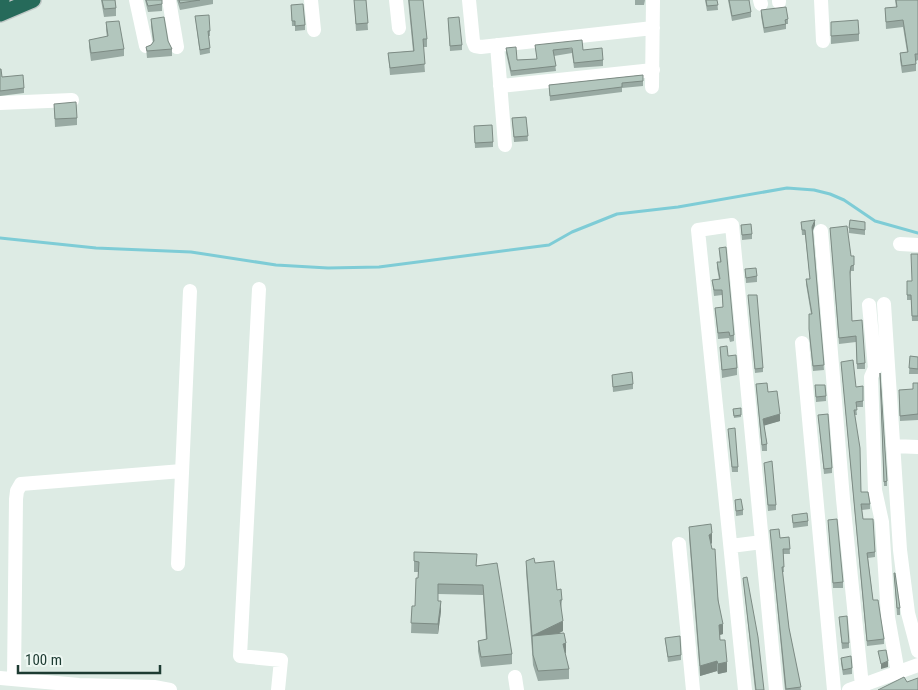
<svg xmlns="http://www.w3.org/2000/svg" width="918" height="690" font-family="'Roboto Condensed',sans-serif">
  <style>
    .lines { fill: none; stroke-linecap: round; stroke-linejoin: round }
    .stream { stroke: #7eccd6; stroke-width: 3 }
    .highway-casing { stroke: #c0c8c6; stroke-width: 18 }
    .minor { stroke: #fff; stroke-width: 14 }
    .highway { stroke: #266a5a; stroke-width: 15 }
    .wall { fill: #99aaa3 }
    .shaded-wall { fill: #7d8b84 }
    .building { fill: #b2c6bd; stroke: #7d8b84 }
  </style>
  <rect width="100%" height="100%" fill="#ddebe4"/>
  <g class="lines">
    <path class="stream" d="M0,238L96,248L191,252L276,265L328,268L379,267L549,245L572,232L617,214L678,207L787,188L814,190L830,194L844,200L875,221L918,233"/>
    <defs>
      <path id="highway" d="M0,1L2,0
        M0,14L33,0"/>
    </defs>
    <use href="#highway" class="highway-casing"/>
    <path class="minor" d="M136,0L146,46
      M169,0L177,47
      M311,0L314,30
      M396,0L399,28
      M469,0L473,41L475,46L481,47L653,28
      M760,0L761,4
      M779,0V2
      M821,0L823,41
      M497,45L505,145
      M500,86L653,70
      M652,87L653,0
      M0,103L72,100
      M821,231L843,499L862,686
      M900,244L918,245
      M259,289L240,656L281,660L278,690
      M884,304L900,550L908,613L918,651
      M869,305L875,368L871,377L875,490L882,522L888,617L898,673
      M802,343L834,690
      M893,446L918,447
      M679,544L693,690
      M731,546L762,542
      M178,564L190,291
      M515,677L517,690
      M0,678L79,685L154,687L170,690
      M14,678L16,499L17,491L21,484L182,471
      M745,690L698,230L732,225L776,690
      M849,690L918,665"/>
    <use href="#highway" class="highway"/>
  </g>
  <path class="wall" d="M101,0H115L116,8V16L104,17Z
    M145,0H162V11L148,12Z
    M177,0H213V4L180,10Z
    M354,0H366L368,30L356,31Z
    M408,0H423L427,39V47H423L425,72L390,75L388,53L413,51Z
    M635,0H645L644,5H635Z
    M705,0H717L718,10L707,11Z
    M728,0H749L751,12V17L732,21Z
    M895,0H918V60L916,61V71L902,73L900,60V53L907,52L903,27L886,29L885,8L896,7Z
    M291,5L305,25V30L295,31V26H292Z
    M761,10L788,19V24H786V29L764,33L761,16Z
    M195,16L210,31V36H209L210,53L200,55Z
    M448,18L462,45V50L450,51Z
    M151,19L168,41L172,49V56L147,58L146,47L151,45L153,42L151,26Z
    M106,22L124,49V56L91,61L89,47V40L107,37L106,30Z
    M831,22L859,34V41L831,44Z
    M535,45L583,50L603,60V66L574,68L572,53L554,56L556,71L511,76L506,53V48L517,60L537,59Z
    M0,69L2,77L24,88V93L0,96Z
    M643,75V86L622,88V92L550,101L549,85Z
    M54,104L77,118V125L55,127Z
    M526,117L528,141L514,142L512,118Z
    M474,126L493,142V147L475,148Z
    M801,222L815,225L813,231L824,370L813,371L809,334V314H811L806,284V279H810L805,235H802Z
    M741,225L752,234V239L742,240Z
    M865,227V235L849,233V228Z
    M830,228L851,256H854V271H851L850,277L852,321L865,363V369H857L856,342L839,344Z
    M719,248L734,335V341L730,342L729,338L718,339L715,308L723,307L722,295L714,296L712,280L719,279L717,268V262H720Z
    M918,254V321H912L911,300H907V281H912Z
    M745,269L757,276V282L746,283Z
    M748,295L763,368V372L755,373Z
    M720,347L728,356L737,368V375L722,378Z
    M910,356L918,357V374H909Z
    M841,362L856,387L863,386V407H856L857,415H855L861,492L870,504V509L862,510L863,519L875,552V557L868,558L873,600L884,639V644L867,646Z
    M880,373L887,481V486H884Z
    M612,375L633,384V389L613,392Z
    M918,383V420L900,421L899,395L913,389Z
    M756,384L768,392L780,421L764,425L767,444V451H762Z
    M815,385L826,396V401L816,402Z
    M741,408V417L734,418L733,411Z
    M818,415L832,468V473L824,474Z
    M728,429L738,467V472H732Z
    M764,463L776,505V510L768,511Z
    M735,500L743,510V515L736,516Z
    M792,515L808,521V526L793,528Z
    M828,520L843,582V588H833Z
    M689,527L712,543L711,544L723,634L720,635V640L727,672L718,674L717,671L700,676L689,537Z
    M770,530L780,538L789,537L790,554H783L784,572H782L789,628L801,690H785Z
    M414,552L477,566L512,654V664L481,667L478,651V641L486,640L483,595L438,594V601L441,611L438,634L411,633L412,606H415L418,578V572H414Z
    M526,561L535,563L557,590L562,600L561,610L563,631L558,634L566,653H565L569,669V679L538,681L533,665L526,571Z
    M894,573L900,608V615H897Z
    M743,578L764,690H755Z
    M839,617L849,643V648L842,649Z
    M665,638L681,655V660L668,662Z
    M841,658L852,668V674L843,675L841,663Z"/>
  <path class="shaded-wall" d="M815,220V225L812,232V227Z
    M780,414V421L763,426V419Z
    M712,533V543L709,545V535Z
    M441,601V611L438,634V624Z
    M563,621V631L533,646L532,636Z
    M723,624V634L719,635V625Z
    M566,643V653L563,654V644Z
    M717,661V671L700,676V666Z
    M888,661V667L881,669V664Z
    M727,662V672L718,674V664Z"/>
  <path class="building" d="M102,0H115L116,8L104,9Z
    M146,0H162V4L148,6Z
    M179,0H200L180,3Z
    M354,0H366L368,23L356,24Z
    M409,0H423L427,39H423L425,64L390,68L388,53L414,51Z
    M706,0H717L718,5L707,6Z
    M729,0H749L751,12L732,16Z
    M896,0H918V54H915L916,64L902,66L900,53L908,52L903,20L886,22L885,8L897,7Z
    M303,4L305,25L295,26V21H292L291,5Z
    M786,7L788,19L785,20L786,24L764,28L761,10Z
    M209,15L210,31H208L210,48L200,50L195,16Z
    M164,17L168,41L172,49L147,51L146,47L151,45L154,41L151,19Z
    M459,17L462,45L450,46L448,18Z
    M858,20L859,34L831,36V22Z
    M119,21L124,49L91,53L89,40L108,36L106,22Z
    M582,40L583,50L602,48L603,60L574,63L572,48L553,50L556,66L511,71L506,48L516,47L517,60L537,59L535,45Z
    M0,69H1L2,77L23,75L24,88L0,91Z
    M643,75V81L622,83V87L550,96L549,85Z
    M76,102L77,118L55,119L54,104Z
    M526,117L528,136L514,137L512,118Z
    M492,125L493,142L475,143L474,126Z
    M815,220L812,227L824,365L813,366L809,329V314H812L806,279H810L809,270L805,230H802L801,222Z
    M850,220L865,222V230L849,228Z
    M751,224L752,234L742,235L741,225Z
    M847,226L851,256H854V265L851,266L850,272L852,321L862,320L865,363L857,364L856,336L839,338L830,228Z
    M726,247L734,335L730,336L729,332L718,333L715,308L723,307L722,290H714L712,280L720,279L717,262H721L719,248Z
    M911,254H918V316H912L911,295H907V281H912Z
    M756,268L757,276L746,278L745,269Z
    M748,295H757L763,368L755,369Z
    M727,346L728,356L736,355L737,368L722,370L720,347Z
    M910,356L918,357V369L909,368Z
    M853,360L856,387L863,386V401L856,402L857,410H854L860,448L861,492H868L870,504H861L863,519H873L875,552L867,553L873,600H878L884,639L867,641L841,362Z
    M632,372L633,384L613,387L612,375Z
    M880,373L887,481L884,482Z
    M767,383L768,392L777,391L780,414L763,419L767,444L762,445L756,384Z
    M913,383H918V414L900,416L899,390L913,389Z
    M815,385H825L826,396L816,397Z
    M741,408V415L734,416L733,409Z
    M828,414L832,468L824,469L818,415Z
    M735,428L738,467H732L728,429Z
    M772,461L776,505H768L764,463Z
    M741,499L743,510L736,511L735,500Z
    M807,513L808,521L793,523L792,515Z
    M837,519L843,582L833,583L828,520Z
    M711,524L712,533L709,535L712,549H715L718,600L723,624L719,625L720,640H725L727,662L718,664L717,661L700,666L689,527Z
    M779,529L780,538L789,537L790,549H783L784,567H782L789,628L801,687L786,689L770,530Z
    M414,552L477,554L476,566L497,563L512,654L481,657L478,641L487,639L483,585L438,584V601H441L438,624L411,623L412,606H415L416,578H418L419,562L414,561Z
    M534,558L535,563L554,561L557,590L561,589L562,600H560L563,621L532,636L526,561Z
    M894,573H895L900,608H897Z
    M747,577L758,637L764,690H756L743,578Z
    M847,616L849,643H842L839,617Z
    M564,633L566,643L563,644L569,669L538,671L533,655L532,636Z
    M680,636L681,655L668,657L665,638Z
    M886,650L888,661L881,664L878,651Z
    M851,656L852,668L843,670L841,658Z
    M904,677L907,682L918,678V690H878Z"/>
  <path d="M18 665v8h142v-8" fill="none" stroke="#1d3b32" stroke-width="2.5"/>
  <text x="25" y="665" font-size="15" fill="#1d3b32" stroke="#edf7f2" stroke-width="4" paint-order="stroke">100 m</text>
</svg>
